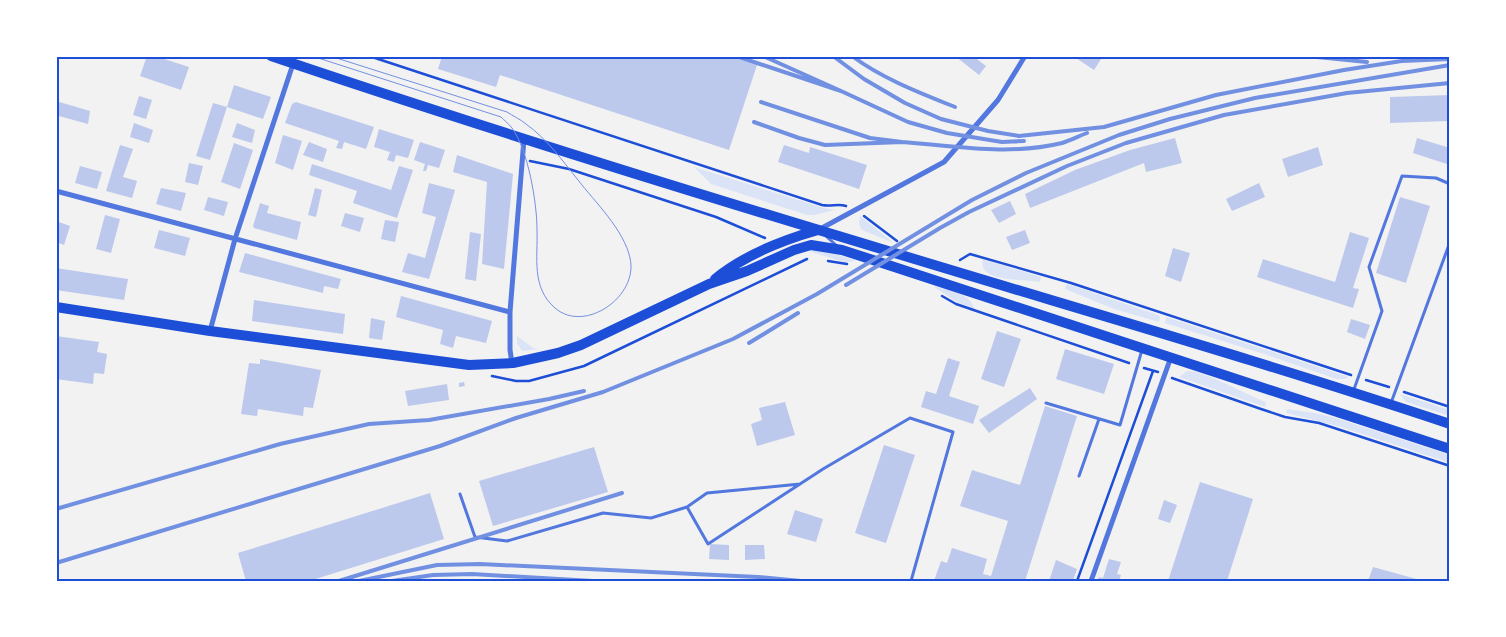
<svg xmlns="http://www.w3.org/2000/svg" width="1506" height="637" font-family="Commissioner,sans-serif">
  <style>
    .green { fill: #dbe4f7 }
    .building { fill: #bdc9ec }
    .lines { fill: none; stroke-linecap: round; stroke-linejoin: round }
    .path { stroke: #1d4ed8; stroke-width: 2.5 }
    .service { stroke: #5277de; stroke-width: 3 }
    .minor { stroke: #5277de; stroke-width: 5 }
    .trunk { stroke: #1d4ed8; stroke-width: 10 }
    .tram { stroke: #7290e2; stroke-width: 1 }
    .rail { stroke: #7290e2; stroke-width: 4 }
    .neatline { fill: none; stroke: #1d4ed8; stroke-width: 2 }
  </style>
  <rect width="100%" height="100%" fill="#f2f2f2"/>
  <path class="green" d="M694,167L824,208L835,210L814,215H807L711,184Z
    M860,216L894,243L862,230L859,224Z
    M816,250H825L856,261L844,262L808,251Z
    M982,259L1041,277L1040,282C1024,279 992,282 983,268Z
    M1068,284L1158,315L1160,317L1159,322L1114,309L1065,289L1066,285Z
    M933,286C946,290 973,293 974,310L955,301Z
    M1166,317L1349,377L1345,379H1336L1264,354L1165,323Z
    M517,336L533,348L539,349L522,351L517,343Z
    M1187,371C1204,370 1246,395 1266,402L1265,407L1179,377Z
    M1400,394L1450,410V416L1406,402Z
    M1287,409L1315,413L1336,418L1450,455V463L1341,427L1286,413Z"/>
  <path class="building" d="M147,56H155L189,67L181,90L140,76Z
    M442,56H729L757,65L729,150L500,75L496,87L438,69Z
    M955,56H973L986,66L979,75Z
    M1073,56H1103L1094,70Z
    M234,85L271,97L263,119L227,107Z
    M1450,95V121L1390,123V97Z
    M139,96L152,100L146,119L133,115Z
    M56,101L90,111L88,124L59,116L56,124Z
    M296,102L374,127L366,149L344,142L342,149L336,148L339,141L285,123L292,104Z
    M213,103L227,107L210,160L196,156Z
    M134,123L153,130L149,143L130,137Z
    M237,123L255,130L252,143L232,137Z
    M379,129L414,140L408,158L396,155L394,162L387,160L390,152L374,147Z
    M283,135L302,141L293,170L275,163Z
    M1175,138L1182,163L1146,172L1144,163L1030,208L1025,194L1075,170L1130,150Z
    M1417,138L1450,148V165L1413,153Z
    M309,142L327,149L323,162L303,155Z
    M420,142L445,150L439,168L428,165L426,171H423L425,164L414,160Z
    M234,143L253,150L240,189L221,182Z
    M120,145L133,149L123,177L137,181L132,198L106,191Z
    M784,145L809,153L810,147L867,165L859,189L778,162Z
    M1318,147L1323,165L1288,177L1282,159Z
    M457,155L513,174L504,269L482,264L487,182L453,172Z
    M189,163L203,166L198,185L185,182Z
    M312,164L391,190L399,166L413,170L397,218L353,203L357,191L309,175Z
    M80,166L102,172L97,189L75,183Z
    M429,183L455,190L429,279L402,272L408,253L425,258L436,217L422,213Z
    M1259,183L1265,197L1232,211L1226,199Z
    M161,188L186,193L181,211L156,204Z
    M315,188L322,190L316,217L308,215Z
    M208,197L228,202L224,216L204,210Z
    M1400,197L1430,206L1406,283L1376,273Z
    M1010,201L1016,214L999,223L991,210Z
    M260,203L269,206L267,213L301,222L297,240L254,228L253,226Z
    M345,213L364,218L360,232L341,226Z
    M105,215L120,219L111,253L96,249Z
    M385,220L399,222L395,242L381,239Z
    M56,221L70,226L64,245L56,242Z
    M159,230L190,238L185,256L154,248Z
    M1025,230L1030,243L1012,250L1006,237Z
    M470,232L481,234L476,281L465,279Z
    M1350,232L1369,238L1353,288L1359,289L1353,308L1257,277L1263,259L1335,282Z
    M1173,248L1190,253L1181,282L1165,276Z
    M245,253L341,279L338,289L324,286L323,293L239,272Z
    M56,268L128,279L124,300L56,290Z
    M401,296L492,321L486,343L456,336L453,348L440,344L443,330L396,317Z
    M254,300L345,314L343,334L252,321Z
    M371,318L385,321L382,340L369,338Z
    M1351,319L1370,325L1365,339L1347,332Z
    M997,331L1021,339L1004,387L981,379Z
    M56,336L99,342L97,352L107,354L104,374L94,373L93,384L56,379Z
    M1065,349L1114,364L1104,394L1056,379Z
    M948,358L960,362L949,396L979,406L973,424L921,407L926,391L936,394Z
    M260,359L321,370L313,408L304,407L303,416L258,409L257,416L241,414L249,363L260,364Z
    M464,382L465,386L459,387V383Z
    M447,384L449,400L408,406L405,391Z
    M1030,388L1037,399L989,433L979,420Z
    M785,402L795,435L757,446L751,424L762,420L759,408Z
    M1045,406L1077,416L1025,581H934L941,561L947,563L952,548L987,559L983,574L991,576L1008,521L960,506L972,470L1020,485Z
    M884,445L915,455L886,543L855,533Z
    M594,447L608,492L493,526L479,481Z
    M1200,482L1253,499L1227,581H1168Z
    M430,493L444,539L309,581H246L238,553Z
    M1164,500L1177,505L1170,523L1158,519Z
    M795,510L823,519L816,542L787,534Z
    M710,544L729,545V560L709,559Z
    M745,545H764L765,559L745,560Z
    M1109,559L1121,562L1117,574L1121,575L1119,581H1097L1099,577L1103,578Z
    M1056,560L1077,569L1073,581H1049Z
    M1373,567L1420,580V581H1368Z"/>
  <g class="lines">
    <path class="path" d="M369,56L822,205C831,207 838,203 846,206
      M530,161L569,169L716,217L765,238
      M864,216L897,241
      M960,260L970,254L1071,283L1351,375
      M828,261L847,264
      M942,296L956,304L1129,363
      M1144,368L1158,372
      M492,376L516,381H529L584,366L807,259
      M1172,378L1261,409L1285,417L1319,423L1450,466
      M1366,380L1389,387
      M1404,392L1450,407
      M1077,581L1153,371"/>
    <path class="service" d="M827,237L837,246
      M1353,392L1382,311L1369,267L1402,176L1436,178L1450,184
      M1046,403L1120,425L1142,350
      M1391,403L1450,242
      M1079,476L1099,419
      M800,484L707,493L687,507L708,544L823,469L910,418L953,432L911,581
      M460,494L475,537L507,541L603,513L651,518L687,507"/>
    <path class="minor" d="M56,191L510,312
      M820,229L944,162L998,100L1025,56
      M210,331L235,239L293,64
      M512,363L510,350V312L524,139
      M1091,581L1171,357"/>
    <path class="trunk" d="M271,56C478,126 688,191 898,254C1082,310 1267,363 1450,424
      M715,279C743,256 783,240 818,230
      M56,307L210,331L469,365L513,363L558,353L581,345L709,284L747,271L794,250L811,245L842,250L873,260L1450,449"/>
    <path class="tram" d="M312,56L501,117C504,120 509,124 512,128C528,150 537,202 537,230C538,258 531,287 555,308C585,334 639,296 630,258C624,230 595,202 578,180C562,160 547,139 526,124C520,119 513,116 507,112L330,56"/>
    <path class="rail" d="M736,56L841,91L763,56
      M833,56L864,79L905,103L941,119L988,131L1019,136L1104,127L1216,95L1344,70L1408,60
      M852,56C883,79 920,93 955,107
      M1307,56L1367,62
      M1402,61L1450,59
      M841,91L908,122L947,133L1002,142L1024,141
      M754,122L799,138L825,145L902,142L870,138L761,102
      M902,142C956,146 1009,156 1062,143C1071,140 1079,136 1087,133
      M846,285L940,228L969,212L1067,166L1126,143L1224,115L1347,93L1450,83
      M749,343L798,313
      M56,509L280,444L369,424L429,420L549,399L584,391
      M56,563L440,446L516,418L603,392L733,339L817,294L972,200L1026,173L1119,135L1170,119L1255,98L1450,65
      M339,581L622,493
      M359,581L437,565L480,564L758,577L801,581
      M392,581L433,575L472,574L593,581"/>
  </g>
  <rect width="1506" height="637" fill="none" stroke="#ffffff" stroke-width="115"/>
  <rect x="58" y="58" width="1390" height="522" class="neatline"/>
</svg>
